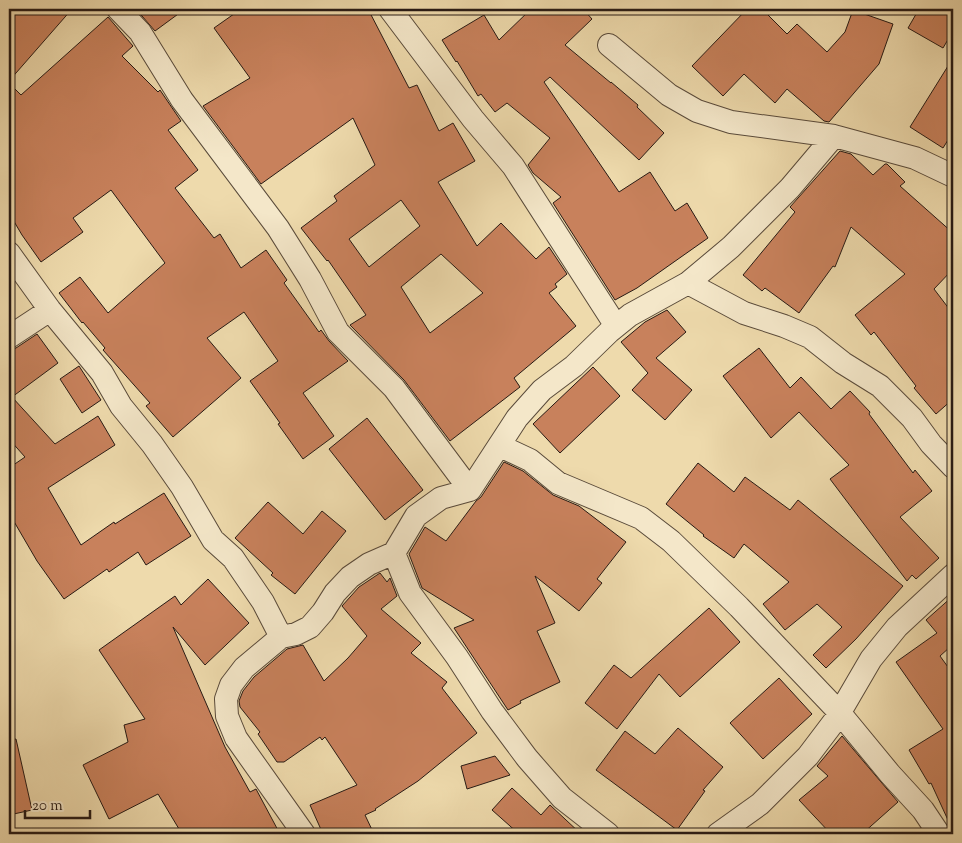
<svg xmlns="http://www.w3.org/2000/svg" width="962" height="843" font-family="'Sorts Mill Goudy',serif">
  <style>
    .building { fill: #c8815c; stroke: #271a14; fill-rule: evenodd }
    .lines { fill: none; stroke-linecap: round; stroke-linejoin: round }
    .minor-casing { stroke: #594a3a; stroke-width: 24 }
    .minor { stroke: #f4e7c9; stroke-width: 22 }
  </style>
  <rect width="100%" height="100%" fill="#eedaac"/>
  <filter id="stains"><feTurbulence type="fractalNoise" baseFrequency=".004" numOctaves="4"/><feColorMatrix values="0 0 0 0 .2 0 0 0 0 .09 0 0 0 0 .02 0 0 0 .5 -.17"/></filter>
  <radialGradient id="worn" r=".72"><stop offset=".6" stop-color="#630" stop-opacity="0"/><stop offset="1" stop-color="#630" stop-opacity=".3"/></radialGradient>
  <path class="building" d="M16,9H72L9,81V17Z
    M136,9H185L155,31Z
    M241,9H368L409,88L417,85L439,131L453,123L475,161L438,182L477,246L501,223L536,259L549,247L567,274L555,284L557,287L549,293L576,326L514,378L520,387L450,441L404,380L350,325L366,315L328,260L327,261L301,228L337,201L334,196L375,165L353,118L261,184L203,106L250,78L214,28ZM401,200L420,226L369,267L349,239ZM441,254L483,293L430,333L401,287Z
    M531,9H583L592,19L565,45L611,83V82L638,105L637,107L664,133L639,160L550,77L544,82L619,192L650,172L675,211L687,203L708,238L637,288L615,300L553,203L561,197L533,173L528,165L550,138L507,103L495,112L481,94L478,96L457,61L456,62L442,40L484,15L499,40Z
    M747,9H762L787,34L797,24L827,52L845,32L853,10L893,24L879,64L829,122L824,121L787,89L775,103L744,74L723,96L692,66Z
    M919,9H953V31L943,48L908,28Z
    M108,17L133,46L122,56L158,92L160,90L181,121L168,130L198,170L175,188L214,238L220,234L241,268L266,250L287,280L284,283L319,332L321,330L329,341L348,361L303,393L334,436L303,459L278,424L280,423L250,381L278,361L244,312L207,338L241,378L173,437L146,406L150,403L103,350L105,348L83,322L82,323L59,293L80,277L108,313L165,263L111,190L73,218L83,232L41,262L22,235L9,213V83L21,95Z
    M953,58V132L943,148L910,127Z
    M840,151L851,154L873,175L885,164H887L905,182L900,186L953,233V269L934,289L953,314V399L936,414L914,388L916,386L874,332L871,335L855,315L905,274L851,227L835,267L833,266L799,313L765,288L762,291L743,275L795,212L790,207Z
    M667,310L686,332L656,358L692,390L665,420L632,390L648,373L621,342L645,322Z
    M37,334L58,363L12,397L55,444L98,416L115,445L48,488L81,545L114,522L115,524L164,493L191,536L146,565L138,552L109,572L107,569L64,599L37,561L9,513V468L25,457L9,439V350L16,348Z
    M759,348L790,388L801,377L831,409L850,391L870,412L869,414L913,473L915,470L932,491L900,517L939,558L916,579L912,575L907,581L830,479L849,465L799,412L771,438L723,376Z
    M79,366L101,400L82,413L60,379Z
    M593,367L620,396L560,453L533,424Z
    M367,418L423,490L385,520L329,449Z
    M504,462L523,471L553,495L579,506L626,542L597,579L602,583L579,611L535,576L555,623L537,631L560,682L520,701L521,703L508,710L454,628L474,620L422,588L409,554L425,527L446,541L476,501L481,497Z
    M698,463L734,492L745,477L790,510L798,500L903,586L856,639L826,668L813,655L842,627L817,604L785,630L763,604L789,582L744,544L734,558L703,536L704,535L666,504Z
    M268,502L303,534L322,511L346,531L295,594L271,575L273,573L235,538Z
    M380,573L387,582L390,578L397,596L381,609L421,643L411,653L447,682L442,688L477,733L418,781L375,809L376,810L365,815L374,834H323L310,805L357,785L325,737L322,740L320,737L284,762H277L258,734L260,732L240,707L239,701L243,691L254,677L287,649L303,645L324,681L348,658L367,636L342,606L359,587Z
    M208,579L249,623L205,665L173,627L225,747L250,792L256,789L280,834H182L158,794L109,819L83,765L128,742L124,725L145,719L99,650L175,596L181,605Z
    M953,596V651L950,647L940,656L953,674V831L931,783L929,784L909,750L943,729L896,662L937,633L926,620Z
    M709,608L740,642L680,697L659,674L617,729L585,703L614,665L631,678Z
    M779,678L812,714L763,759L730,723Z
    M678,728L723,767L703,790L705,791L677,830L596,770L625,731L655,754Z
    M842,736L898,802L862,834H831L799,800L828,776L817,766Z
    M16,739L32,810L9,815V740Z
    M495,756L510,775L467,789L461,766Z
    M512,788L541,815L550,805L581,834H519L492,810Z"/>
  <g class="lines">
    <defs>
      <path id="minor" d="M118,9L140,32L182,100L278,228L310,279L338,332L394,388L470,490
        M390,9L473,119L513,166L616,326
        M609,45L669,95L697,111L731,122L834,136L915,158L953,176
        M9,253L50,310L102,373L121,406L152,444L182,487L213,540L233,558L263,602L281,637
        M688,283L744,313L784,326L810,337L843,363L880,386L912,418L931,444L953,467
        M9,337L50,310
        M500,446L530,460L558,483L641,518L671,541L739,607L839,712L890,774L923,810L939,834
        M394,553L410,593L457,657L492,711L527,758L562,798L608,834
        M304,834L236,738L227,716L226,699L231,685L244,668L281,637L296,634L310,627L323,612L335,593L350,577L369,564L394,553L416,516L441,498L470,490L517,418L542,390L574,366L609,332L630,315L688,283L731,247L790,188L834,136
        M718,834L760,804L808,756L836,719L871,659L897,627L953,575"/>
    </defs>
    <use href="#minor" class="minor-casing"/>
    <use href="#minor" class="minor"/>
  </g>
  <rect width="962" height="843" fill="none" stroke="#eedaac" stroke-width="30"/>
  <rect x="10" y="10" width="942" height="823" fill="none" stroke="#271a14" stroke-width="2.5"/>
  <rect x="15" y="15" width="932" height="813" fill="none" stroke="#271a14"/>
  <path d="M25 810v8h65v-8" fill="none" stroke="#271a14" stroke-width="2.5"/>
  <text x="32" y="810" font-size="15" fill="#271a14" stroke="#f4e7c9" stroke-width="4" paint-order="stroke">20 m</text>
  <rect width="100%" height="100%" filter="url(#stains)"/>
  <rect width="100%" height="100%" fill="url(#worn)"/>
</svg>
